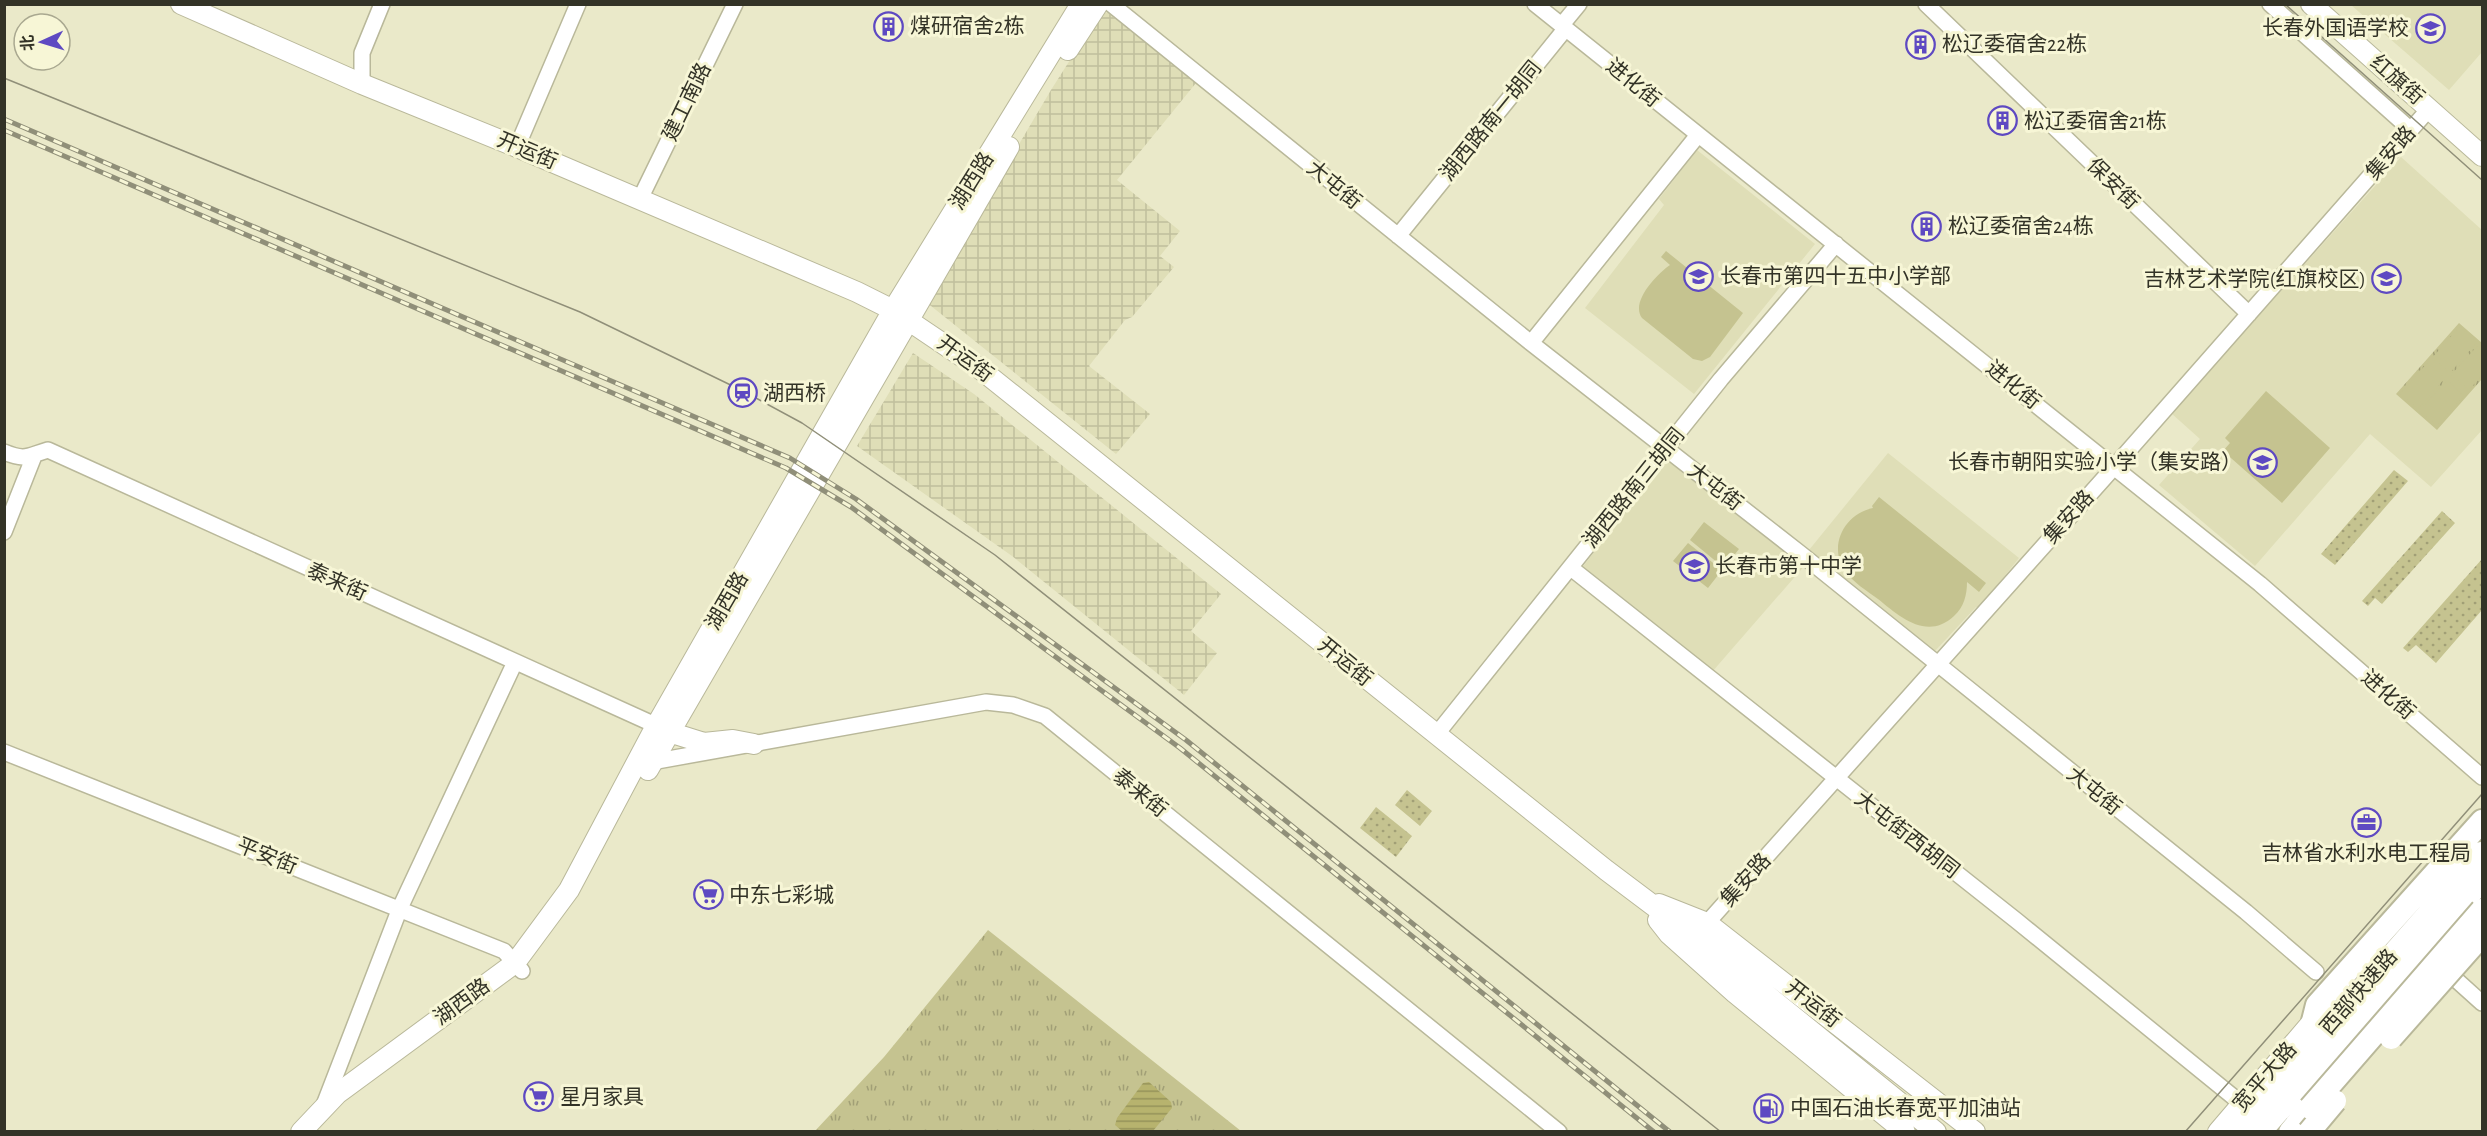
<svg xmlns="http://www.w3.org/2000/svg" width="2487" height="1136" font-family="'Alegreya Sans','Noto Sans SC',sans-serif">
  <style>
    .built { fill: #dfdeb7 }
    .industrial { fill: url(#industrial-grid) }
    .grass { fill: url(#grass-dots) }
    .park { fill: url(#park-tufts) }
    .pitch { fill: #c5c390 }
    .water { fill: url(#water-rules) }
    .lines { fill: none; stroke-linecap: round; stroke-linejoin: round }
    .minor-casing { stroke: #b9b89a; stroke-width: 18 }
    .major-casing { stroke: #b9b89a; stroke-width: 22 }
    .highway-casing { stroke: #b9b89a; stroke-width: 26 }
    .minor { stroke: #fff; stroke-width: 15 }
    .major { stroke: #fff; stroke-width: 20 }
    .highway { stroke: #fff; stroke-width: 22 }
    .tram { stroke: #908f79; stroke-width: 1.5 }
    .rail-casing { stroke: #908f79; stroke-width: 5 }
    .rail { stroke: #f7f6d6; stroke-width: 3; stroke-dasharray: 9; stroke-linecap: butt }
    .highway-bridge-casing { stroke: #b9b89a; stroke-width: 26; stroke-linecap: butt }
    .highway-bridge { stroke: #fff; stroke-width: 22 }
    .labels { text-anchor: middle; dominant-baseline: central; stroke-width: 6; stroke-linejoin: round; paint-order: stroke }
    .poi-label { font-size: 21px; fill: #333327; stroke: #f7f6d6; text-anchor: start }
    .street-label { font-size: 21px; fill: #333327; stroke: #f7f6d6 }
  </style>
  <defs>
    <pattern id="industrial-grid" width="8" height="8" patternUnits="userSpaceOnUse" patternTransform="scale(1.5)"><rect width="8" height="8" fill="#dfdeb7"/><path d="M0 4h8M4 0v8" fill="none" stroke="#c0bf9d"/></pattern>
    <pattern id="grass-dots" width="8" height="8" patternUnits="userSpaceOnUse" patternTransform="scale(1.5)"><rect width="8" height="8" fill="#c5c390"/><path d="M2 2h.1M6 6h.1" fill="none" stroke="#a19f76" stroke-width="1.8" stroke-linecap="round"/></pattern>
    <pattern id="park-tufts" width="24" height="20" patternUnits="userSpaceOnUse" patternTransform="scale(1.5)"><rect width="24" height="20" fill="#c5c390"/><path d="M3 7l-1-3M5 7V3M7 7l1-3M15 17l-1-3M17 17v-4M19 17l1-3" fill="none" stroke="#a19f76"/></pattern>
    <pattern id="water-rules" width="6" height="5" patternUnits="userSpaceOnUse" patternTransform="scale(1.5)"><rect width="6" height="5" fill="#b7b36e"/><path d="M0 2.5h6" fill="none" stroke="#95925a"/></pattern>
  </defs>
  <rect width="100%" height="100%" fill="#eae9c9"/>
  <path class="built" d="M2351,5H2482V52L2449,90Z
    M1697,150L1815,244L1694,394L1585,308L1664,205L1659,199Z
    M2401,157L2482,230V430L2431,487L2370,434L2255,566L2159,485L2200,439L2171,413Z
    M1888,453L2019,558L1979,608L1976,607L1935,651L1809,550Z
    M1667,457L1806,564L1712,672L1582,568Z"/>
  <path class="industrial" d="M1102,12L1108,13L1196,83L1117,180L1180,231L1160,256L1174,267L1132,317L1125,320L1089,366L1150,414L1116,454L926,302L1051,90L1096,19Z
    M913,353L974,394L1221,594L1191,631L1217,653L1184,695L1012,556L857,446Z"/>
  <path class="grass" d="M2394,470L2408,481L2335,565L2321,554Z
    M2442,511L2455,523L2382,604L2375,598L2368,606L2362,601Z
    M2482,559V610L2436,663L2416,645L2408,652L2403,648Z
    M1407,790L1432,811L1420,826L1395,805Z
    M1376,807L1412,836L1396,857L1360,828Z"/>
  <path class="park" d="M2459,323L2482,343V379L2437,430L2396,394Z
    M988,930L1241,1131L814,1132L884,1057Z"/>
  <path class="pitch" d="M1666,251L1743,313L1710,357L1702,361L1693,359L1642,318C1630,302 1657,274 1670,265L1661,257Z
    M2459,327L2477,342L2450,373L2432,358Z
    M2479,344L2482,348V375L2469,390L2451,375Z
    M2427,363L2445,378L2418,409L2400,394Z
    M2447,380L2464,396L2437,426L2419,411Z
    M2266,391L2330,448L2282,503L2223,451L2230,443L2225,438Z
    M1879,497L1986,583L1979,592L1967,582C1967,595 1964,607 1954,616C1927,641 1900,617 1878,599C1867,591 1854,583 1846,572C1827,547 1844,514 1873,508L1872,506Z
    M1704,522L1739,549L1724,568L1690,540Z
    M1688,543L1722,570L1708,588L1673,561Z"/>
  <path class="water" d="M1149,1082L1171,1102L1172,1108L1153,1131H1122L1115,1125L1117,1118L1143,1083Z"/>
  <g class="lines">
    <defs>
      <path id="minor" d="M1111,4L1531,343L1801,554L2246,912L2316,972
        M1535,4L2260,584L2482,777
        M1926,4L2249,314
        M2270,4L2411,130
        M362,84V53L382,4
        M517,147L578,4
        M640,199L735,4
        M1398,236L1562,33L1565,21L1579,4
        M1531,343L1698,135
        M4,452C26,461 27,456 48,450L664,729
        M4,532L34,456
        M1571,568L2017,921L2242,1104
        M1436,735L1721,379L1836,244
        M4,752L504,951L522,971
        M646,763L986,702L1013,705L1045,716L1559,1132
        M1707,923L2115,466L2429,109
        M2442,967L2482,1003
        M324,1105L400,908L515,662"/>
      <path id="major" d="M181,4L362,84L517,147L857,292L893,310L979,368L1606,870L1699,940L1936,1132
        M2311,4L2482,156
        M1068,50L1098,4
        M669,732L704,743L733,740L754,744
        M648,770L1009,147
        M1659,904L1707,923L1975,1132
        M1658,920L1669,934L1735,993L1905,1132
        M301,1132L337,1094L515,963L569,890L656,726L893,310L1081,4
        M2218,1132L2313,1021L2327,1014"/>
      <path id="highway" d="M2313,1021L2317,1005L2482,821
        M2236,1132L2482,853
        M2260,1132L2482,880
        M2290,1132L2310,1108"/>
    </defs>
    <use href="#minor" class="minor-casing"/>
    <use href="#major" class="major-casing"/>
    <use href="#highway" class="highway-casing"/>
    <use href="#minor" class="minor"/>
    <use href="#major" class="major"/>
    <use href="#highway" class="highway"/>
    <path class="tram" d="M2285,4L2482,180
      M4,78L580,312L743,391L802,423L995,555L1721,1132
      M2185,1132L2482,794"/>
    <defs>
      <path id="rail" d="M4,119L790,458L856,499L1186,740L1670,1132
        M4,130L786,468L851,507L1180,748L1654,1132"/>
    </defs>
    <use href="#rail" class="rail-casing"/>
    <use href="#rail" class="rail"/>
    <defs>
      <path id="highway-bridge" d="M2391,1038L2482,935
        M2310,1108L2482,910
        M2309,1132L2335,1101"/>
    </defs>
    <use href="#highway-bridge" class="highway-bridge-casing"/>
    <use href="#highway-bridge" class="highway-bridge"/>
  </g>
  <defs>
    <symbol id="building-ring" viewBox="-11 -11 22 22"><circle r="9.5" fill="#f7f6d6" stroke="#5e49c2" stroke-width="1.5"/><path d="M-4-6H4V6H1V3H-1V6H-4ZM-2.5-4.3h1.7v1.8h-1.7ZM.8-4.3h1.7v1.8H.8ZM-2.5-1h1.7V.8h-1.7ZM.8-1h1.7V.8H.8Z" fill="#5e49c2"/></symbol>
    <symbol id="school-ring" viewBox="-11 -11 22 22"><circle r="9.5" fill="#f7f6d6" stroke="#5e49c2" stroke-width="1.5"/><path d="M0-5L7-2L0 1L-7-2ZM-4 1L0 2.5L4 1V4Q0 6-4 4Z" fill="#5e49c2"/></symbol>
    <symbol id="university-ring" viewBox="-11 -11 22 22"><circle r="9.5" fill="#f7f6d6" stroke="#5e49c2" stroke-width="1.5"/><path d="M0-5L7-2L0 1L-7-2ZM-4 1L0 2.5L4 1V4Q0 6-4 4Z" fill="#5e49c2"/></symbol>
    <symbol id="station-ring" viewBox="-11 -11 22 22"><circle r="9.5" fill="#f7f6d6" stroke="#5e49c2" stroke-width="1.5"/><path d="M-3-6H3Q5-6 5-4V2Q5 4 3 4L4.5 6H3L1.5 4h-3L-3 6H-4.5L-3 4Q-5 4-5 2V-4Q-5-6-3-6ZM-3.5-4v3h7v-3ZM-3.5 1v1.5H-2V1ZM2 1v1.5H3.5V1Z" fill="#5e49c2"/></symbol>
    <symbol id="office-ring" viewBox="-11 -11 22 22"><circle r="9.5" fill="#f7f6d6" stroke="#5e49c2" stroke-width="1.5"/><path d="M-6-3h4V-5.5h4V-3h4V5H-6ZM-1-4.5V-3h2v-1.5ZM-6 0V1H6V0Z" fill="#5e49c2"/></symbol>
    <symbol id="supermarket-ring" viewBox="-11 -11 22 22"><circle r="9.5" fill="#f7f6d6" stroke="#5e49c2" stroke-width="1.5"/><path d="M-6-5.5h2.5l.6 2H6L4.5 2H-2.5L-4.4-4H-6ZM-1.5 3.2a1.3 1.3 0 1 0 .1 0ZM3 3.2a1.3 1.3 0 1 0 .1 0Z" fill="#5e49c2"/></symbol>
    <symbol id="fuel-ring" viewBox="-11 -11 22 22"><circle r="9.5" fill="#f7f6d6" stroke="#5e49c2" stroke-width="1.5"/><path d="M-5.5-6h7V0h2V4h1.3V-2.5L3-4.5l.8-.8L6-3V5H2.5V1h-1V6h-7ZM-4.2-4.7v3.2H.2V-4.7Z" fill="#5e49c2"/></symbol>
  </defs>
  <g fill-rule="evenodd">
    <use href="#building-ring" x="872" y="10" width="33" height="33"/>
    <use href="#school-ring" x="2414" y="12" width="33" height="33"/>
    <use href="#building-ring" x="1904" y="28" width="33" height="33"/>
    <use href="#building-ring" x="1986" y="104" width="33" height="33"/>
    <use href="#building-ring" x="1910" y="210" width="33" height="33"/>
    <use href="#school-ring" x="1682" y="260" width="33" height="33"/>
    <use href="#university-ring" x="2370" y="262" width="33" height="33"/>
    <use href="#station-ring" x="726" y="376" width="33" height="33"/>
    <use href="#school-ring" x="2246" y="446" width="33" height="33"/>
    <use href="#school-ring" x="1678" y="550" width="33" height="33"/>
    <use href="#office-ring" x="2350" y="806" width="33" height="33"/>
    <use href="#supermarket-ring" x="692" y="878" width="33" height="33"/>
    <use href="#supermarket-ring" x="522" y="1080" width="33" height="33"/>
    <use href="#fuel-ring" x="1752" y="1092" width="33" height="33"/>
  </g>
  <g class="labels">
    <g class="poi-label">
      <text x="910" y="26">煤研宿舍2栋</text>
      <text x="2409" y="28" text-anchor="end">长春外国语学校</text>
      <text x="1942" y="44">松辽委宿舍22栋</text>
      <text x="2024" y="121">松辽委宿舍21栋</text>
      <text x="1948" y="226">松辽委宿舍24栋</text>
      <text x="1720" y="276">长春市第四十五中小学部</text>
      <text x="2366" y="279" text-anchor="end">吉林艺术学院(红旗校区)</text>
      <text x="763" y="393">湖西桥</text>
      <text x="2242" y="462" text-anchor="end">长春市朝阳实验小学（集安路）</text>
      <text x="1715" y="566">长春市第十中学</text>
      <text x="2366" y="853" text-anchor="middle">吉林省水利水电工程局</text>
      <text x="729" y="895">中东七彩城</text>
      <text x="560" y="1097">星月家具</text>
      <text x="1790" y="1108">中国石油长春宽平加油站</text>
    </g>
    <g class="street-label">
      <text transform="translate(2397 80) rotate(41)">红旗街</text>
      <text transform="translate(1633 83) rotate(39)">进化街</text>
      <text transform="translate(687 102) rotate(-64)">建工南路</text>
      <text transform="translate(1491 121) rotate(-51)">湖西路南一胡同</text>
      <text transform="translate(527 151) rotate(23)">开运街</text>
      <text transform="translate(2391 153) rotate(-49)">集安路</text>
      <text transform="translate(972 181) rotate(-58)">湖西路</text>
      <text transform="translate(2113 184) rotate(44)">保安街</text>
      <text transform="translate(1334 185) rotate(39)">大屯街</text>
      <text transform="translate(965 359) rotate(36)">开运街</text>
      <text transform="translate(2013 385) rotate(39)">进化街</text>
      <text transform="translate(1715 487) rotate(38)">大屯街</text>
      <text transform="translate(1634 488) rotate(-51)">湖西路南三胡同</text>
      <text transform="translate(2069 517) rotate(-48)">集安路</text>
      <text transform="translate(337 582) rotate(24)">泰来街</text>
      <text transform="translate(727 601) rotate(-60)">湖西路</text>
      <text transform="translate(1345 662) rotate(39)">开运街</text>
      <text transform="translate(2388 695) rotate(41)">进化街</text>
      <text transform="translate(2094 791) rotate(39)">大屯街</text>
      <text transform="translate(1140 793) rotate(39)">泰来街</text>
      <text transform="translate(1907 835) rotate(38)">大屯街西胡同</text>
      <text transform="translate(267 856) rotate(22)">平安街</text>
      <text transform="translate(1746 880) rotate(-48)">集安路</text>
      <text transform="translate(2359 992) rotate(-49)">西部快速路</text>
      <text transform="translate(462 1002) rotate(-36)">湖西路</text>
      <text transform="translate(1813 1004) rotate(38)">开运街</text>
      <text transform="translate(2265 1077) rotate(-49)">宽平大路</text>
    </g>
  </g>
  <rect width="2487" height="1136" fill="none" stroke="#333327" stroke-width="12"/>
  <g transform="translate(42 42) rotate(266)"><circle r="28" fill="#f7f6d6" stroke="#a9a890" stroke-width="1.5"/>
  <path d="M0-4.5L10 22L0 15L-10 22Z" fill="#5e49c2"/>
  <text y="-9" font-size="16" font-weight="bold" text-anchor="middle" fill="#333327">北</text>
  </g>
</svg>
